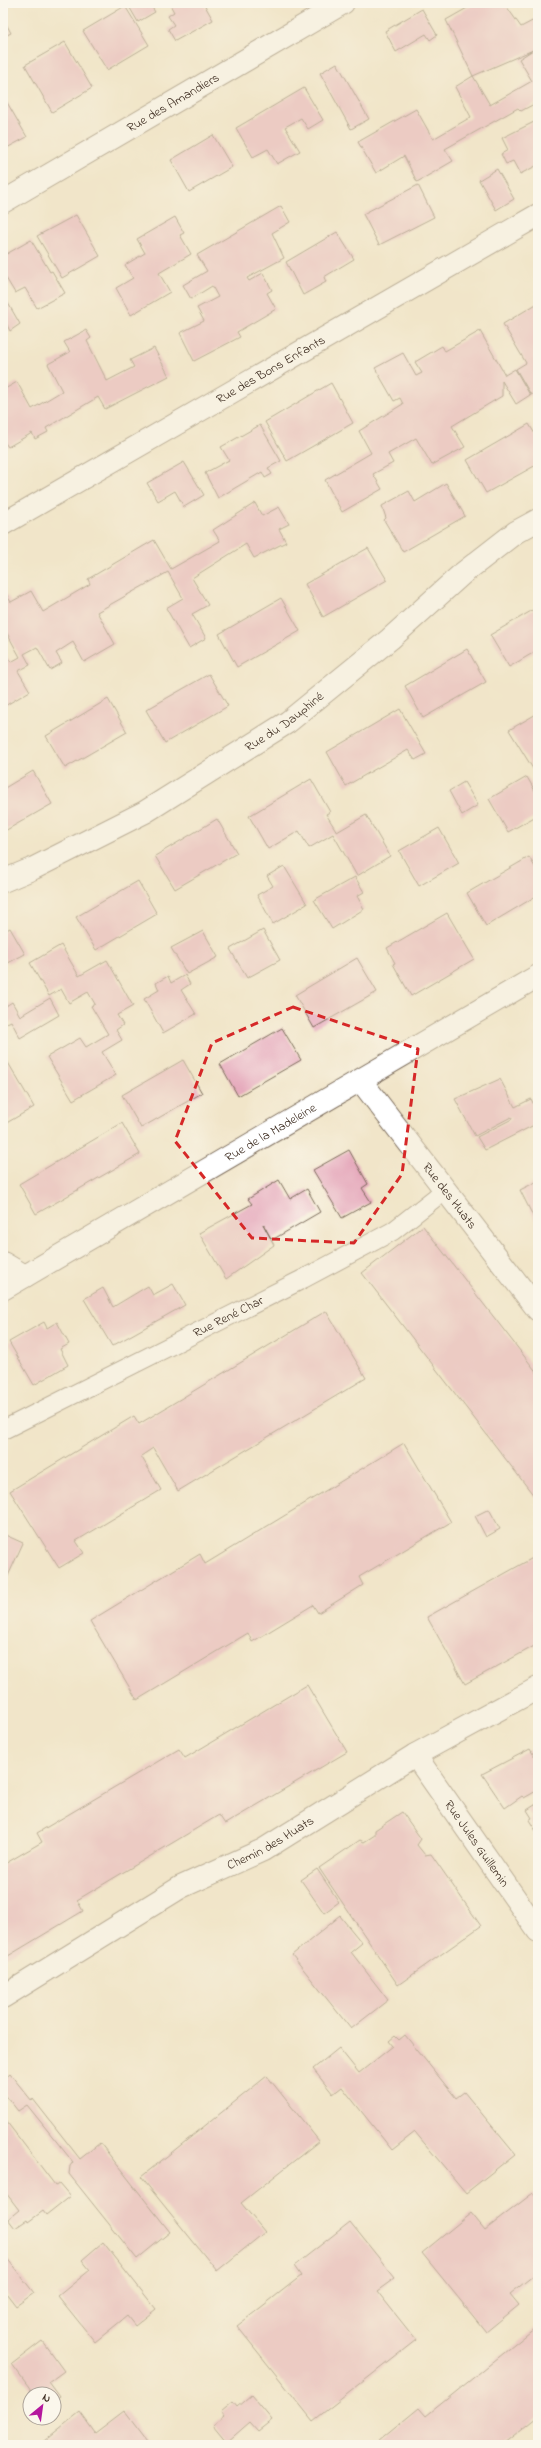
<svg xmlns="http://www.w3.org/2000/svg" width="541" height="2448" font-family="'Indie Flower',sans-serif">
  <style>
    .building { fill: #e6abbd }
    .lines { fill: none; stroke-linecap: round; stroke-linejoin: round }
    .lane-casing { stroke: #7b6b5a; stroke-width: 20 }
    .street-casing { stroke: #7b6b5a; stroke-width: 24 }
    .lane { stroke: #fff; stroke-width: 18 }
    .street { stroke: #fff; stroke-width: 22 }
    .marked { fill: none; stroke: #d62828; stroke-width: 3; stroke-dasharray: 8 5; stroke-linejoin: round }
    .labels { text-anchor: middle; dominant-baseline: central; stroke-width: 3; stroke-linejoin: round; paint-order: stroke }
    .street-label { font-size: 13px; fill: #3b2a1e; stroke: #fbf7ec }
  </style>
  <rect width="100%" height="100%" fill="#fbf7ec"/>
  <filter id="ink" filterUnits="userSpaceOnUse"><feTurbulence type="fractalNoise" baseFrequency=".025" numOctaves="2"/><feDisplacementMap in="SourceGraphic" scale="8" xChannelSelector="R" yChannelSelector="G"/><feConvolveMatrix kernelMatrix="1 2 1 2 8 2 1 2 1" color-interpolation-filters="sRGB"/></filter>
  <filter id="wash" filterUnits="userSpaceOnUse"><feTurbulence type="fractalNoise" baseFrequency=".012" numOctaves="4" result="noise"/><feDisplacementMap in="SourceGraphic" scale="16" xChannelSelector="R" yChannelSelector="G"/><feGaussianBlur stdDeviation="0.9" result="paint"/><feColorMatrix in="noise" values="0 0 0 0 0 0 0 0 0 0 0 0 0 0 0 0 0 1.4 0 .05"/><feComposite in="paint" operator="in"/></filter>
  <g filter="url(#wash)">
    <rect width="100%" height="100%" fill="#f1e5c9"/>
    <g id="blocks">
      <path class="building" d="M127,3H149L155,12L138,22Z
        M169,3H206L204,4L213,20L175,41L168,29L174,25L168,16L174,12Z
        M476,3H504L521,27L538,18V102L521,111L518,108L445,149L453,161L417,182L404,156L376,173L358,142L416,109L433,139L471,117L455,87L473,76L490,105L532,81L519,59L533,50L473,76L446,20Z
        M125,6L149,45L107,70L83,31Z
        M422,9L437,35L430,40L426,34L396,52L385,31Z
        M3,18L11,33L3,37Z
        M65,42L92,88L52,112L25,65Z
        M337,63L369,119L351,129L320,73Z
        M304,88L323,120L308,129L301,118L285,127L300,151L277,164L268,149L253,157L236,128Z
        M5,99L27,137L3,150V101Z
        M538,120V165L520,174L513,161L506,164L501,154L508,150L502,138Z
        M213,135L232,167L189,192L171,160Z
        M497,169L514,199L496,210L479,180Z
        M418,185L434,217L379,245L363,214Z
        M281,206L290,222L272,233L284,258L247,278L249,281L263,273L272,290L267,293L276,309L237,332L240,337L194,361L180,333L204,321L197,308L218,297L212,286L191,299L183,285L207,271L197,255Z
        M76,215L100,256L62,278L37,236Z
        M175,217L184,233L180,235L191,254L159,273L170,292L131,315L116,288L133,278L125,265L145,253L137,239Z
        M337,232L354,259L324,277L326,282L303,295L286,262Z
        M31,240L50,272L52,271L65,293L37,308L25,288L15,293L3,273V256Z
        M5,298L20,324L10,331L3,317V300Z
        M538,303V391L531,395L516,369L526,363L503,324Z
        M86,330L91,338L87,341L107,381L134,367L130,360L154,348L169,376L105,409L98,397L46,428L48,432L35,439L32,433L8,447L3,440V390L17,382L32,409L62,391L48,364L70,352L64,342Z
        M480,331L505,375L515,369L530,395L516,404L502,381V396L452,426L465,447L432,465L416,438L388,454L393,463L373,474L382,489L342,512L325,480L371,453L359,431L403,404L400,398L394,401L375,368L403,353L416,376L422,373L415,362L442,346L445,351Z
        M331,383L353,423L287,461L265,422Z
        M529,424L538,439V464L486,493L467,460Z
        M260,425L281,461L268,468L272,474L265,478L262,472L218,498L205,473L229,460L221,447Z
        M184,462L204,495L184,507L175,491L158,501L147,483Z
        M446,483L465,516L403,552L384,520L386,518L382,506L409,491L415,502Z
        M255,503L262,516L279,507L289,524L279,529L286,542L254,558L246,544L192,578L208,605L192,614L206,638L189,648L166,608L183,598L168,572L97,612L115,644L84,662L73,642L56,653L62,663L50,670L37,647L24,654L30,665L18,671L30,691L3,707V652L11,662L20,657L3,626V589L11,602L31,591L43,612L90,584L88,579L154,540L171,569L220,541L213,530Z
        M368,548L387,580L323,617L305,584Z
        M281,598L300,631L237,667L219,634Z
        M538,607V650L509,667L490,635Z
        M467,649L486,682L423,718L405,686Z
        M209,674L228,706L165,743L146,710Z
        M108,699L127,732L65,768L46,736Z
        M400,709L426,754L415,760L408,750L346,786L327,752Z
        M538,713V771L535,772L509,730Z
        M33,771L52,804L3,832V789Z
        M527,777L538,796V815L508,832L489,799Z
        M311,779L330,812L326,814L337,832L366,815L390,856L357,876L333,834L309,848L299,831L268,849L249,816Z
        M464,782L478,805L462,815L449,791Z
        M217,819L237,853L175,889L155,856Z
        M439,828L459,863L419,886L399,851Z
        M529,857L538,872V895L486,926L467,893Z
        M284,866L307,904L273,924L257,895L273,886L267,876Z
        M355,877L364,892L357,896L364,909L332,929L314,900Z
        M138,881L157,914L96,950L76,917Z
        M447,913L474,959L411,996L393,964L395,963L387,948Z
        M10,928L25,954L8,963L3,955V932Z
        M263,930L280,960L247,978L230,949Z
        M203,931L218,957L187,974L171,948Z
        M61,945L79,976L107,960L133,1006L117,1015L123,1025L116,1030L122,1040L102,1052L116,1075L73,1100L47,1057L80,1038L86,1047L108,1034L91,1006L95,1004L88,992L69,1003L61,989L49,996L30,963Z
        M357,958L377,992L314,1028L295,995Z
        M185,975L190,984L181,990L196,1014L163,1033L144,999L159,990L156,983L168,976L171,983Z
        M50,998L59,1015L20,1038L11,1021L3,1025V1008L12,1002L20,1016Z
        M282,1028L301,1060L238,1096L220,1064Z
        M3,1054L34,1107L3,1125Z
        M183,1060L202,1093L141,1128L122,1095Z
        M500,1079L515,1107L531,1099L535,1107L538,1105V1123L485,1150L477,1137L512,1119L511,1117L475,1136L455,1099Z
        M122,1123L140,1154L36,1214L19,1184Z
        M349,1150L368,1184L362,1188L371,1202L342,1218L313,1170Z
        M279,1180L290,1199L307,1189L320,1212L272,1240L263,1224L274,1245L226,1279L199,1233L252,1204L248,1199Z
        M538,1181V1226L520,1190Z
        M423,1226L538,1374V1501L362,1273Z
        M173,1284L185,1305L112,1346L84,1299L103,1288L113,1307L148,1286L153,1295Z
        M326,1311L366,1378L178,1491L153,1448L141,1456L161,1490L76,1541L84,1553L59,1568L10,1491L134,1416L139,1424Z
        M44,1322L47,1328L57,1322L69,1344L60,1349L68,1365L34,1385L9,1342Z
        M404,1443L451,1522L359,1577L363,1585L318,1613L313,1605L252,1642L248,1633L137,1700L90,1621L200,1554L205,1564Z
        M489,1509L500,1529L486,1537L475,1516Z
        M3,1534L23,1543L3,1587Z
        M538,1555V1644L465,1684L427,1617Z
        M307,1685L347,1752L225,1824L219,1815L77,1900L83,1911L3,1959V1865L42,1842L37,1833L179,1749L185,1758Z
        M530,1749L538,1762V1790L524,1798L522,1796L505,1808L482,1774Z
        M538,1803V1834L529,1820L532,1818L527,1810Z
        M402,1812L421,1839L417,1845L425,1855L431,1854L481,1926L398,1985L319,1868L360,1840L364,1842L375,1835V1830Z
        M317,1869L339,1902L324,1913L301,1880Z
        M340,1916L362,1943L351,1952L388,2000L351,2029L292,1955Z
        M405,2035L456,2098L464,2092L515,2154L466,2193L415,2132L392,2150L342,2087L333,2094L313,2069L339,2048L359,2073L393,2046L389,2041L395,2036L399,2040Z
        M10,2074L32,2101L33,2099L80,2159L100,2143L170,2232L137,2259L69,2174L70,2166L73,2162L27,2105L18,2111L3,2092V2080Z
        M267,2076L319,2141L241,2203L265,2232L217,2271L141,2177Z
        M3,2117L55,2185L59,2183L70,2196L46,2215L43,2211L28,2222L27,2220L15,2228L8,2219L19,2210L3,2189Z
        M533,2193L538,2200V2272L510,2294L519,2305L486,2332L422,2253L471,2213L485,2230Z
        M350,2222L395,2278L377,2291L416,2340L313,2421L237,2326L301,2276L294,2266Z
        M103,2242L156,2309L135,2326L127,2316L95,2342L58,2296L90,2270L82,2260Z
        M3,2253L34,2293L16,2306L3,2289Z
        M535,2328L538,2332V2417L503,2445H374L419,2408L426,2416Z
        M42,2341L64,2371L49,2382L60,2397L54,2402V2394H34L12,2364Z
        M251,2395L272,2420L258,2431L250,2422L227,2442L213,2425L224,2416L221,2412L233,2402L237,2407Z
        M124,2411L150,2445H39L80,2412L95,2433Z"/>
    </g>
  </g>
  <g filter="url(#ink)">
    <use href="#blocks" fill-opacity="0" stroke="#7b6b5a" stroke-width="1"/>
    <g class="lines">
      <defs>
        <g id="lane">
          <path id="s1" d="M3,1430L303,1279L393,1231L445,1190"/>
        </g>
        <g id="street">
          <path id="s2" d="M3,202L343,3"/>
          <path id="s3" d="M3,524L538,215"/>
          <path id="s4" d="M3,881L34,868L145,812L288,722L390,639L462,574L516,532L538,520"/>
          <path id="s5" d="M361,1081L538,1310"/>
          <path d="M3,1263L25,1276"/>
          <path id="s6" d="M3,1289L538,976"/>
          <path id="s7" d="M415,1755L538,1931"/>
          <path id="s8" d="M3,1997L181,1887L263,1850L415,1755L538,1688"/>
        </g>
      </defs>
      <use href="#lane" class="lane-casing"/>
      <use href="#street" class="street-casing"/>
      <use href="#lane" class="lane"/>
      <use href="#street" class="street"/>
    </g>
  </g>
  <path d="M0 0H541V2448H0ZM293,1007L418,1049L402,1174L354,1243L252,1238L175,1141L212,1043Z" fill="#f1e5c9" fill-opacity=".55" fill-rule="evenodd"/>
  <path class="marked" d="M293,1007L418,1049L402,1174L354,1243L252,1238L175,1141L212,1043Z"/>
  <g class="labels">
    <g class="street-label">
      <text stroke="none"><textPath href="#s2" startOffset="197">Rue des Amandiers</textPath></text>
      <text stroke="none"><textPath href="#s3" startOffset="309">Rue des Bons Enfants</textPath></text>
      <text stroke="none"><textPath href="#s4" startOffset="324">Rue du Dauphiné</textPath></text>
      <text stroke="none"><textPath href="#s6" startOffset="310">Rue de la Madeleine</textPath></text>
      <text stroke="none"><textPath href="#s5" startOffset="145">Rue des Huats</textPath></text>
      <text stroke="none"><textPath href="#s1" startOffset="252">Rue René Char</textPath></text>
      <text stroke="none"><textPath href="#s8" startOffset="309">Chemin des Huats</textPath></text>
      <text stroke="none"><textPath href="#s7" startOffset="108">Rue Jules Guillemin</textPath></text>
    </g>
  </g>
  <rect width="541" height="2448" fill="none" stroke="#fbf7ec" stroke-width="16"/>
  <g transform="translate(42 2406) rotate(29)"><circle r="19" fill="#fbf7ec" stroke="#aea59a"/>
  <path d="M0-3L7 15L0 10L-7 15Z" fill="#b5179e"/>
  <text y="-6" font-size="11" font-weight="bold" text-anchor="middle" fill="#3b2a1e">N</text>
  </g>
</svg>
